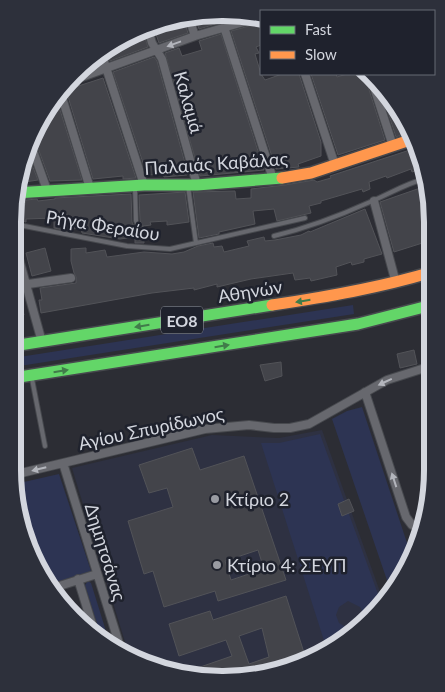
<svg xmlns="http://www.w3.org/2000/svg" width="445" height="692" font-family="Lato,sans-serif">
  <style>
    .built { fill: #2e3142 }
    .green { fill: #2d3453 }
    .building { fill: #43444a; stroke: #525358; fill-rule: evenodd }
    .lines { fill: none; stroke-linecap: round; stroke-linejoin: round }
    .lane-casing { stroke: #47494e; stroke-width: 6 }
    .street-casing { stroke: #47494e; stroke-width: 10 }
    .fast-casing { stroke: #47494e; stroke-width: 14 }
    .slow-casing { stroke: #47494e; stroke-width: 14 }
    .lane { stroke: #67686e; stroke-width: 4 }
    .street { stroke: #67686e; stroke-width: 8 }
    .fast { stroke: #63d668; stroke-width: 11 }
    .slow { stroke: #ff974d; stroke-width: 11 }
    .oneway { fill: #b3b5bc }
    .oneway2 { fill: #417c4a }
    .poi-dot { fill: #999ba2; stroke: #1f222d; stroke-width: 2 }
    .labels { text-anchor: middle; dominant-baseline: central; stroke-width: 5; stroke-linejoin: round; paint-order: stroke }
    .shield { fill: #1f222d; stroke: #9da0a9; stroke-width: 1 }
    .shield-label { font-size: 16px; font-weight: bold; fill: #d3d6de }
    .street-label { font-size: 18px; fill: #d3d6de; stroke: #1f222d }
    .poi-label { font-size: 18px; fill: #d3d6de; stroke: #1f222d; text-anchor: start }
    .rim { fill: none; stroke: #d3d6de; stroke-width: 6 }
  </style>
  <rect width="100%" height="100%" fill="#2c2d34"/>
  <path class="built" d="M322,430L384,603L381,608L339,644L277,672L222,679L155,668L129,655L72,468L212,435L279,438Z"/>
  <path class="green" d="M353,305L354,314L13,367V358Z
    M362,407L412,558L391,592L332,419L347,411Z
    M320,434L382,605L367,620L360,607L348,601L339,607L336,615L339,623L351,630V634L339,644L327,650L261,443H279Z
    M59,474L91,571L47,585L24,537L15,484Z
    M88,581L91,583L110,644L102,640L85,585Z"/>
  <path class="building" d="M208,13L228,15L229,20L199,29L195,17Z
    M184,20L188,33L159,43L154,28Z
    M259,21H261V45L256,47L259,53L255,54L261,74L265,80L282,74H299L321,142V156L298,164L299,167L276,169L231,31L256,24Z
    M143,31L148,47L110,61L107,52L129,34Z
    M221,34L264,170L200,176L165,53L179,48L182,56L202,50L199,41Z
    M154,57L157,61L188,174L187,175L164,177L162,174L147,175L113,72Z
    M311,74H336L337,77L347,74H367L366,80L385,140L338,155Z
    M103,78L136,178L123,179V176L93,179L66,90Z
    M381,91L411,130V131L396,137Z
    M56,97L82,180L50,181L35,140L32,137L34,130Z
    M416,148L421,169L412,172L411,169L387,178L386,176L369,182L370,189L363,192L362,189L321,201V203L309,206L311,213L277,221L274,209L253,211L255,224L219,232V234L199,238L193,192L235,191L236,199L251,198V189L285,185L314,180L317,182L331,178L330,176Z
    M27,152L38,180L18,183L20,176Z
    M426,186L432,209V240L394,252L380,202Z
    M185,192L189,222L167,225V221L150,222L151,225L143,226L144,243H135V237L120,239L82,233L81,228L63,230L54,228V218L26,219V222L14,219V205H25L26,200L37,199L38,201L55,199V198L131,194L132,222L136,231L140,232L143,228L140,220L139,195Z
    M365,209L382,254L364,259V262L352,265L351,262L336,267L337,275L311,281L310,278L295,280L293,273L251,279L217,287V284L194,290V288L152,293L41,313L39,300H42L40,288L76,283V277L74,273L71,261V249L86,248V253L105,250L107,257L144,252L172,254L184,252L198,246L213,243L214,247L222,246L224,252L249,246L247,241L264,237L265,241L275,240L301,235L309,231L310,232Z
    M45,248L51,271L32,276L26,253Z
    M18,291L24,315L14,316V292Z
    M414,350L417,364L400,368L397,354Z
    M281,362L282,376L265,381L260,365Z
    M192,448L200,470L244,456L286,580L218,601L215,591L164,607L153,571L144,574L128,521L173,507L167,488L149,493L139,465ZM258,550L264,569L231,580L225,561Z
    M349,499L354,511L342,516L338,504Z
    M286,596L306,659L277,672L222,680L183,673L232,656L226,640L179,656L169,624L210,611L213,620ZM262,628L269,657L249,664L239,636Z"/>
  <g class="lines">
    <defs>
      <path id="lane" d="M188,186L196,243
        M135,188L136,221L139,228
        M14,224L127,246L170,249L305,218
        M274,236C307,228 339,216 370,202C389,194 405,184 424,179
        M32,379L45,446"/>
      <path id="street" d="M189,18L195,36
        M224,27L273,179
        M148,29L152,43L162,59L197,185
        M102,55L144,185
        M305,74L335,165
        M371,78L393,146
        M68,82L195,36L254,19
        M60,91L90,188
        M30,142L47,190
        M374,201L396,283
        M14,241L42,342
        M14,286L71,278
        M365,392L406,517L412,525L423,526
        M63,463L121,650
        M13,475L205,429L249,425L274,428H290L309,424L387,380L431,366
        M78,579L96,637
        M50,589L97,574"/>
      <path id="fast" d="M15,193L144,185H197L282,178
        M13,346L272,305
        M13,378L358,324L432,305"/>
      <path id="slow" d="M282,178L311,173L413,139
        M272,305C326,297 379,288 432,272"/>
    </defs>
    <use href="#lane" class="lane-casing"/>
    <use href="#street" class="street-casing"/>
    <use href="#fast" class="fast-casing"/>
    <use href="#slow" class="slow-casing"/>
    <use href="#lane" class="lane"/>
    <use href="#street" class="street"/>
    <use href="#fast" class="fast"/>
    <use href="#slow" class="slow"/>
  </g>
  <defs><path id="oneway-solid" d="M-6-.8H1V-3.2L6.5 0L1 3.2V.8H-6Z" transform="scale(1.25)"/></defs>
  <g class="oneway">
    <use href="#oneway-solid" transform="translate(174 44) rotate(160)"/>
    <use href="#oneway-solid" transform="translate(385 382) rotate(155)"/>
    <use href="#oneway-solid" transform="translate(39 469) rotate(166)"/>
    <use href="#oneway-solid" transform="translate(394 480) rotate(-108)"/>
  </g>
  <g class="oneway2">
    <use href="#oneway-solid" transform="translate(303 301) rotate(171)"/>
    <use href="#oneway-solid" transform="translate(142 326) rotate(171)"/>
    <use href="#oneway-solid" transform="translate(222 346) rotate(-9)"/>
    <use href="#oneway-solid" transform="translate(61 371) rotate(-9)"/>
  </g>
  <g class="poi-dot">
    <circle cx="215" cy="499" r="5"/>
    <circle cx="217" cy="565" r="5"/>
  </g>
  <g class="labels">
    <rect class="shield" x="161" y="306.5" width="42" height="27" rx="4"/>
    <g class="shield-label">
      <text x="182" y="320">ΕΟ8</text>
    </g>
    <g class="street-label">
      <text transform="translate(189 102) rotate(74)">Καλαμά</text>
      <text transform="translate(216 163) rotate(-4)">Παλαιάς Καβάλας</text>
      <text transform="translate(103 225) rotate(9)">Ρήγα Φεραίου</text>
      <text transform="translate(250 291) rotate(-9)">Αθηνών</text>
      <text transform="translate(151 428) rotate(-12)">Αγίου Σπυρίδωνος</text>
      <text transform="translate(106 552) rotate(73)">Δημητσάνας</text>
    </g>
    <g class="poi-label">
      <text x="225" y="499">Κτίριο 2</text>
      <text x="227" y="565">Κτίριο 4: ΣΕΥΠ</text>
    </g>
  </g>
  <path d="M0 0H445V692H0ZM222 21H223A201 201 0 0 1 424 222V470A201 201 0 0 1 223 671H222A201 201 0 0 1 21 470V222A201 201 0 0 1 222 21Z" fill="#2d303b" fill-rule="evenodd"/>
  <path class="rim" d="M222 21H223A201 201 0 0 1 424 222V470A201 201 0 0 1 223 671H222A201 201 0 0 1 21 470V222A201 201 0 0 1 222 21Z"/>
  <rect x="260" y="10" width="175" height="65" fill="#1f222d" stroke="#676a74"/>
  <rect x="270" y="26" width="25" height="8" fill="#63d668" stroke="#676a74"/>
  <text x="305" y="35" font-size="15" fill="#d3d6de">Fast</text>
  <rect x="270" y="51" width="25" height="8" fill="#ff974d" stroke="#676a74"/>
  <text x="305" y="60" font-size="15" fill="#d3d6de">Slow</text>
</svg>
